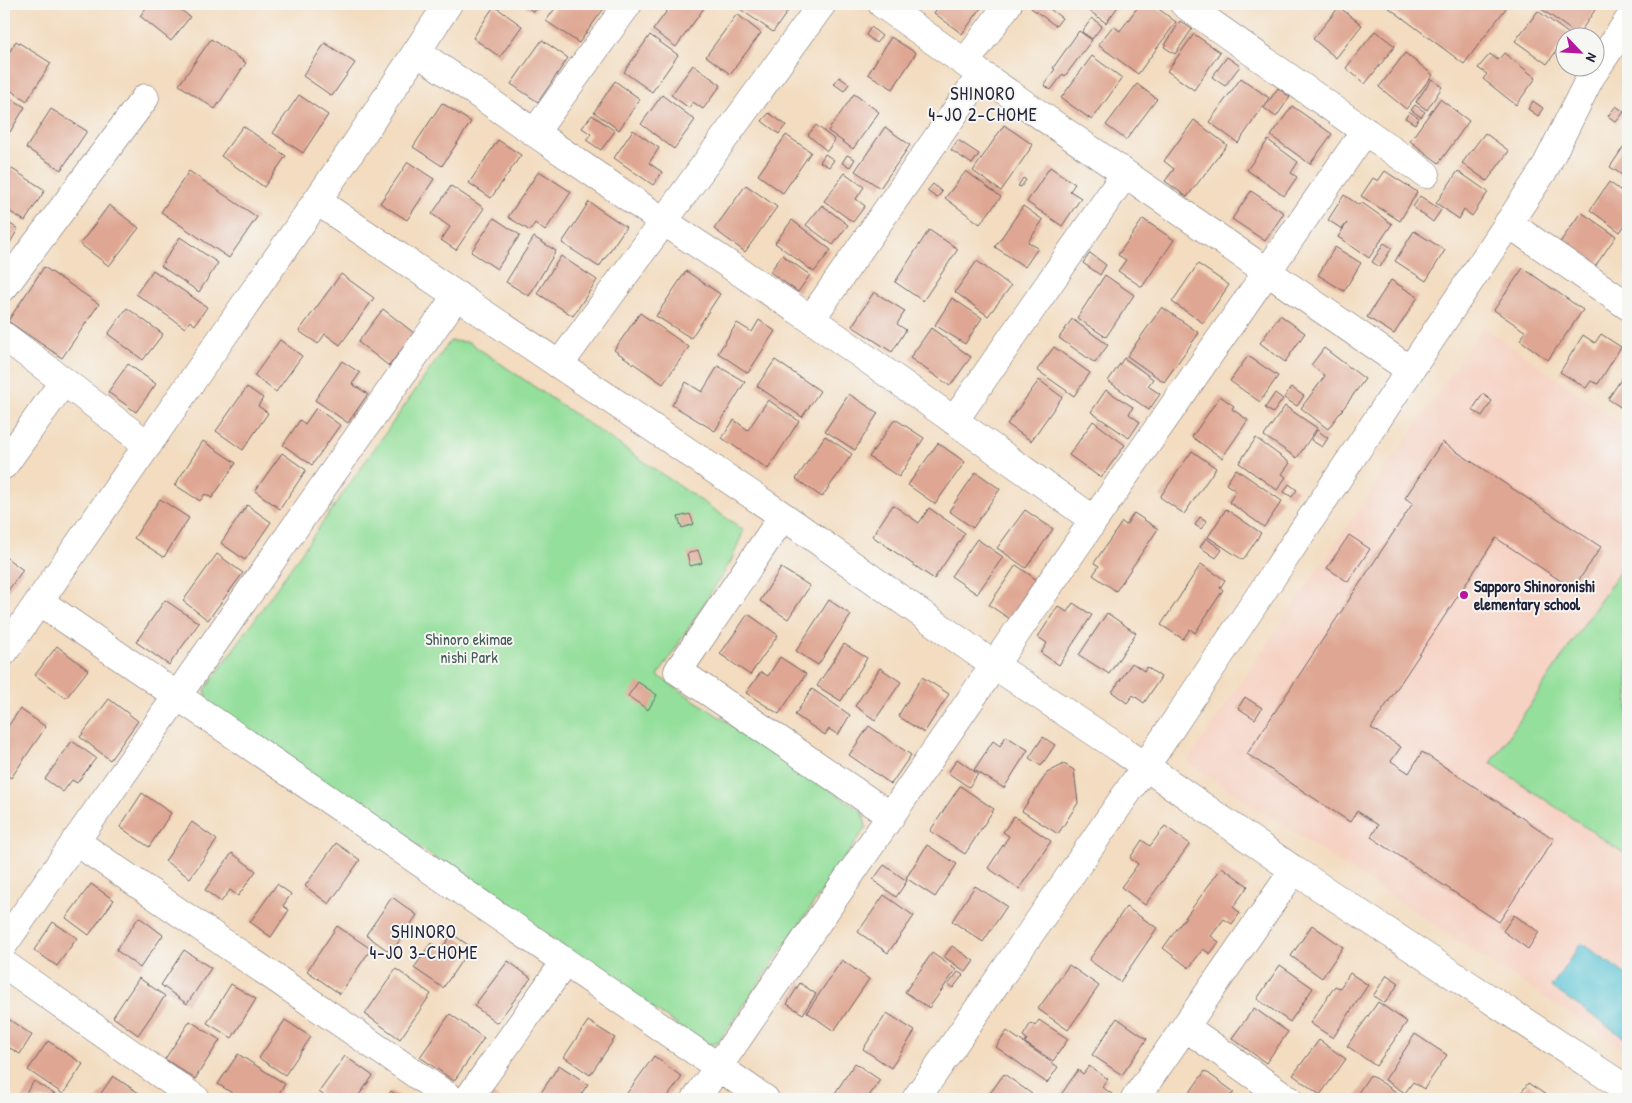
<svg xmlns="http://www.w3.org/2000/svg" width="1632" height="1103" font-family="'Patrick Hand',sans-serif">
  <style>
    .built { fill: #f6d2c3 }
    .green { fill: #94df9b; stroke: #5b806b }
    .water { fill: #5ac4d6; stroke: #3e7388 }
    .building { fill: #dfa793 }
    .lines { fill: none; stroke-linecap: round; stroke-linejoin: round }
    .street-casing { stroke: #6b6369; stroke-width: 29 }
    .street { stroke: #fff; stroke-width: 28 }
    .poi-dot { fill: #b5179e; stroke: #f6f6f2; stroke-width: 2 }
    .labels { text-anchor: middle; dominant-baseline: central; stroke-width: 4; stroke-linejoin: round; paint-order: stroke }
    .poi-label { font-size: 16px; font-weight: bold; fill: #22223b; stroke: #f6f6f2; text-anchor: start }
    .park-label { font-size: 16px; fill: #445b58; stroke: #f6f6f2 }
    .neighbourhood-label { font-size: 18px; letter-spacing: 1px; fill: #22223b; stroke: #f6f6f2 }
  </style>
  <rect width="100%" height="100%" fill="#f6f6f2"/>
  <filter id="ink" filterUnits="userSpaceOnUse"><feTurbulence type="fractalNoise" baseFrequency=".02" numOctaves="2"/><feDisplacementMap in="SourceGraphic" scale="10" xChannelSelector="R" yChannelSelector="G"/><feConvolveMatrix kernelMatrix="1 2 1 2 8 2 1 2 1" color-interpolation-filters="sRGB"/></filter>
  <filter id="wash" filterUnits="userSpaceOnUse"><feTurbulence type="fractalNoise" baseFrequency=".0096" numOctaves="4" result="noise"/><feDisplacementMap in="SourceGraphic" scale="20" xChannelSelector="R" yChannelSelector="G"/><feGaussianBlur stdDeviation="1.12" result="paint"/><feColorMatrix in="noise" values="0 0 0 0 0 0 0 0 0 0 0 0 0 0 0 0 0 1.4 0 .05"/><feComposite in="paint" operator="in"/></filter>
  <g filter="url(#wash)">
    <rect width="100%" height="100%" fill="#f3dcbf"/>
    <path class="built" d="M1483,326L1628,429V1052L1187,762Z"/>
    <path class="green" d="M450,341L469,342L744,530L731,561L658,676L863,812L866,827L718,1043L706,1045L208,702L205,690Z
      M1628,559V856L1491,763Z"/>
    <path class="water" d="M1581,943L1628,976V1040L1551,987Z"/>
    <g id="blocks">
      <path class="building" d="M149,4H174L190,17L171,41L140,16Z
        M522,4H539L534,12Z
        M558,4H607L579,43L546,21Z
        M672,4H707L676,47L653,30Z
        M744,4H793L773,32L740,9Z
        M940,4H984L962,34L934,13Z
        M1035,4H1043L1062,18L1056,26L1031,8Z
        M1080,4H1120L1106,23Z
        M1140,4H1152L1176,22L1138,74L1098,45L1113,26L1120,31Z
        M1384,4H1509L1464,64Z
        M1543,4H1593L1597,7L1578,35L1540,8Z
        M494,6L522,26L500,57L473,38Z
        M1339,7L1362,25L1336,58L1313,39Z
        M1538,11L1569,34L1564,38V40L1547,64L1515,41Z
        M737,14L761,33L730,74L706,56Z
        M1092,18L1102,26L1092,39L1082,32Z
        M1180,21L1192,29L1175,54L1164,47Z
        M871,27L882,36L876,43L866,35Z
        M1079,31L1092,40L1065,76L1063,74L1051,90L1044,85L1055,69L1053,68Z
        M1375,31L1395,46L1365,84L1346,68Z
        M1194,34L1220,52L1194,90L1167,71Z
        M650,35L678,55L652,92L624,72Z
        M891,37L916,53L893,89L868,74Z
        M211,39L246,63L215,109L179,85Z
        M542,40L568,58L538,102L511,84Z
        M16,41L51,63L27,101L4,86V61Z
        M325,43L355,63L332,96L303,76Z
        M1405,53L1433,75L1406,109L1379,87Z
        M1504,53L1536,78L1516,105L1483,79L1487,74L1478,68L1490,54L1498,60Z
        M1092,56L1122,78L1092,120L1061,98Z
        M1227,57L1240,66L1225,86L1212,77Z
        M693,65L721,85L703,109L693,102L689,108L671,95Z
        M839,77L849,84L844,91L834,84Z
        M1241,78L1269,98L1238,143L1209,122Z
        M1432,79L1442,87L1427,110L1416,102Z
        M615,81L640,99L619,130L594,112Z
        M1137,84L1157,99L1126,140L1106,125Z
        M1278,88L1290,97L1276,117L1264,108Z
        M4,94L25,107L10,132L4,128Z
        M854,94L879,112L853,149L828,131Z
        M299,95L328,115L303,153L273,133Z
        M662,95L695,120L674,149L641,124Z
        M1440,99L1469,121L1439,163L1410,141Z
        M1533,101L1543,108L1538,116L1528,109Z
        M442,103L471,122L442,166L413,147Z
        M1415,105L1425,112L1421,117L1411,110Z
        M1292,106L1332,134L1310,164L1271,136Z
        M1616,106L1624,112L1616,122L1608,116Z
        M51,109L87,131L61,170L26,148Z
        M1410,112L1419,118L1415,124L1405,118Z
        M769,113L786,125L779,134L762,121Z
        M592,115L615,131L601,150L586,140L591,134L582,128Z
        M1194,120L1227,145L1187,197L1165,181L1174,169L1164,161Z
        M816,125L835,140L827,151L808,135Z
        M1004,125L1033,145L1001,191L973,171Z
        M243,126L286,156L264,187L221,156Z
        M885,127L910,145L880,188L855,171Z
        M633,130L659,148L649,163L662,172L653,185L614,158Z
        M1485,133L1509,151L1487,181L1462,163Z
        M786,135L811,152L783,193L758,175Z
        M498,140L521,155L491,198L469,183Z
        M958,140L979,154L972,164L951,150Z
        M1268,140L1298,162L1291,173L1297,177L1284,196L1247,170Z
        M1628,140V179L1610,167Z
        M825,154L834,160L829,167L820,162Z
        M847,155L855,159L850,167L842,163Z
        M408,162L434,179L407,220L380,203Z
        M9,167L45,190L25,221L4,208V175Z
        M1050,167L1075,184L1070,191L1081,198L1062,226L1027,202Z
        M189,171L257,217L229,258L161,212Z
        M539,171L571,192L545,231L535,223L530,231L508,217Z
        M966,171L1001,197L980,224L945,198Z
        M1385,171L1417,192L1400,221L1361,196L1373,178L1378,181Z
        M1458,171L1488,192L1472,216L1464,210L1459,219L1436,203Z
        M845,173L864,187L856,199L865,206L853,222L824,201Z
        M1023,178L1026,180L1021,187L1018,186Z
        M1609,182L1628,196V223L1627,222L1620,232L1590,210Z
        M933,184L942,192L937,198L927,191Z
        M746,185L777,207L745,252L714,229Z
        M451,186L484,208L456,250L441,240L450,227L432,214Z
        M1251,191L1284,213L1265,241L1232,219Z
        M1344,195L1359,205L1361,202L1392,224L1369,258L1338,237L1347,223L1342,229L1328,220Z
        M1420,196L1441,210L1433,222L1413,207Z
        M589,202L626,227L599,267L562,243Z
        M109,205L139,228L109,266L80,244Z
        M822,205L848,225L833,245L806,225Z
        M1023,206L1043,220L1028,242L1038,248L1025,267L995,247Z
        M1581,212L1616,236L1594,268L1559,244Z
        M494,218L520,235L497,269L471,252Z
        M1143,219L1174,240L1142,287L1118,271L1126,260L1118,255Z
        M4,220L18,229L4,253Z
        M792,220L831,250L814,272L775,243Z
        M929,230L958,249L923,301L895,282Z
        M1414,231L1445,250L1426,281L1395,261Z
        M180,237L218,263L199,292L161,266Z
        M534,237L556,251L529,296L506,282Z
        M1384,243L1392,248L1380,267L1372,262Z
        M1335,247L1361,263L1344,291L1318,275Z
        M1090,253L1106,265L1100,275L1083,263Z
        M782,255L810,275L798,292L770,272Z
        M561,256L597,280L573,316L537,293Z
        M977,261L1011,286L988,316L955,292Z
        M1198,264L1229,285L1203,323L1172,302Z
        M44,267L99,304L62,358L8,321Z
        M1523,268L1583,310L1548,360L1520,340L1526,332L1494,310Z
        M153,270L207,307L195,325L190,321L185,328L136,294Z
        M686,271L720,294L691,338L656,316Z
        M341,274L374,298L340,345L325,334L318,344L299,331Z
        M1105,275L1134,295L1106,337L1077,318Z
        M1391,280L1418,297L1394,334L1367,317Z
        M874,292L905,311L897,324L906,330L892,352L852,326Z
        M952,298L982,318L965,344L935,325Z
        M1162,307L1199,333L1164,382L1127,356Z
        M127,308L163,334L143,360L108,334Z
        M383,309L414,333L389,366L358,342Z
        M640,313L689,347L663,384L614,350Z
        M1280,315L1305,333L1285,362L1260,343Z
        M1072,319L1108,345L1095,363L1059,338Z
        M759,320L775,331L748,373L718,353L737,323L752,332Z
        M931,328L971,357L950,386L910,358Z
        M1601,334L1621,347L1598,384L1591,381L1586,388L1560,372L1583,335L1595,343Z
        M280,340L302,356L276,392L254,376Z
        M1054,347L1090,373L1074,396L1037,370Z
        M1324,348L1365,379L1328,429L1301,408L1325,376L1311,365Z
        M1248,356L1278,376L1260,402L1230,381Z
        M1124,358L1153,379L1148,386L1160,394L1149,410L1108,381Z
        M775,360L820,391L802,417L757,386Z
        M342,361L360,373L352,384L368,394L348,423L315,400Z
        M128,364L156,384L136,412L108,392Z
        M718,366L745,382L715,431L672,405L686,382L702,392Z
        M1626,372L1628,374V412L1608,399Z
        M1039,380L1062,397L1031,441L1007,424Z
        M247,387L263,398L258,406L268,413L243,450L216,431Z
        M1291,387L1304,396L1297,406L1284,398Z
        M1106,390L1133,407L1129,414L1140,422L1129,438L1091,412Z
        M1275,393L1283,399L1273,413L1265,408Z
        M849,394L878,413L855,450L825,431Z
        M1483,394L1492,401L1482,416L1472,410Z
        M1220,396L1234,406L1232,409L1248,420L1222,458L1192,437Z
        M768,400L799,421L768,469L722,438L734,420L748,430Z
        M1285,406L1317,428L1297,458L1264,436Z
        M316,408L340,425L312,465L283,445L300,420L305,424Z
        M895,419L924,438L899,477L869,457Z
        M1093,421L1125,445L1101,478L1069,455Z
        M1317,430L1328,438L1322,447L1311,440Z
        M825,436L852,454L822,497L796,479Z
        M1256,438L1290,463L1282,474L1286,477L1277,490L1239,463Z
        M203,441L236,463L212,498L205,494L200,501L175,485Z
        M1442,442L1601,547L1573,589L1496,538L1371,728L1401,747L1391,761L1409,773L1422,752L1554,839L1499,922L1371,837L1378,825L1357,811L1350,822L1247,754L1413,503L1405,498Z
        M938,443L965,462L935,504L908,485Z
        M1192,451L1216,468L1184,514L1160,497Z
        M282,453L306,470L280,509L255,491Z
        M1236,469L1282,501L1264,527L1229,502L1236,491L1226,484Z
        M976,472L1000,489L973,528L949,511Z
        M1289,484L1297,490L1292,497L1284,492Z
        M160,499L189,518L164,557L134,538Z
        M247,505L271,522L245,560L221,543Z
        M893,505L919,523L929,508L965,533L934,579L872,536Z
        M1226,509L1261,533L1243,560L1208,537Z
        M1025,510L1053,529L1026,568L997,548Z
        M1134,513L1158,529L1116,591L1093,575L1099,566L1094,563L1122,522L1126,525Z
        M690,514L694,524L682,528L678,517Z
        M1200,517L1207,521L1201,529L1195,525Z
        M1349,535L1370,549L1348,582L1327,568Z
        M1206,538L1222,550L1216,558L1200,547Z
        M977,539L1003,557L977,594L951,576Z
        M698,550L702,563L690,566L687,554Z
        M217,554L243,573L208,620L183,601Z
        M4,556L23,570L4,596Z
        M1201,564L1225,580L1220,588L1223,590L1195,633L1190,629L1183,639L1161,625Z
        M1016,565L1037,580L1010,619L989,605Z
        M781,568L810,586L788,619L760,601Z
        M165,600L199,623L169,665L136,642Z
        M829,600L851,615L818,665L796,651Z
        M1073,603L1092,615L1059,665L1041,653L1047,643L1038,637L1058,606L1067,612Z
        M1107,613L1136,633L1109,674L1079,655Z
        M748,614L778,635L750,675L720,654Z
        M844,644L867,658L841,701L817,686Z
        M57,646L88,670L66,698L35,675Z
        M780,657L806,674L779,714L746,693L761,672L768,676Z
        M1132,663L1144,671L1147,667L1161,677L1144,703L1133,695L1127,703L1112,692Z
        M880,668L901,682L875,720L855,706Z
        M922,677L949,694L924,733L898,716Z
        M638,682L657,695L648,710L628,696Z
        M812,689L850,715L838,735L829,729L825,735L795,715Z
        M1245,697L1262,708L1255,719L1238,708Z
        M109,699L138,721L110,760L80,737Z
        M20,709L46,727L11,778L4,773V732Z
        M869,726L911,755L891,784L849,755Z
        M1006,736L1028,750L1004,788L974,770L993,741L1000,746Z
        M1043,737L1055,745L1041,766L1029,758Z
        M72,741L96,758L77,783L72,780L63,792L45,779Z
        M957,759L978,774L969,787L948,773Z
        M1064,764L1074,770L1078,803L1058,834L1022,811L1047,773Z
        M960,786L994,809L965,854L930,831Z
        M142,793L171,813L149,847L120,827Z
        M1014,816L1051,841L1019,889L988,868L1009,836L1003,832Z
        M192,822L217,840L190,878L165,861Z
        M1165,826L1190,844L1145,905L1121,887L1138,864L1130,858L1142,840L1150,846Z
        M336,843L360,860L329,904L305,886Z
        M927,845L957,864L935,897L906,878Z
        M232,853L256,871L238,896L230,890L221,902L205,890Z
        M884,865L907,881L896,897L873,880Z
        M1222,867L1248,886L1233,907L1240,913L1232,924L1224,919L1211,936L1219,942L1210,954L1203,949L1189,968L1163,948Z
        M91,884L114,900L89,935L66,918Z
        M277,884L291,894L283,906L289,910L271,937L250,922Z
        M975,886L1007,906L983,942L952,921Z
        M884,895L914,916L888,953L858,932Z
        M392,897L417,915L391,953L366,935Z
        M1126,907L1157,928L1120,982L1089,960Z
        M1514,915L1539,932L1528,949L1503,931Z
        M139,917L163,935L140,968L116,950Z
        M53,922L77,938L57,966L34,950Z
        M1312,925L1343,947L1322,978L1291,956Z
        M337,926L371,949L340,994L307,971Z
        M452,934L471,947L443,988L414,968L431,943L441,950Z
        M952,946L974,961L966,972L944,957Z
        M184,950L211,968L187,1004L161,985Z
        M932,953L956,970L929,1008L905,992Z
        M842,960L869,979L834,1031L807,1012Z
        M508,961L531,978L497,1023L474,1006Z
        M1069,965L1099,986L1068,1030L1038,1009Z
        M1280,965L1313,988L1290,1022L1257,999Z
        M396,969L431,994L400,1039L365,1014Z
        M958,972L963,975L953,988L948,985Z
        M1350,973L1368,985L1333,1038L1310,1023L1335,986L1340,988Z
        M1387,975L1399,983L1385,1003L1373,996Z
        M139,978L165,996L138,1035L113,1017Z
        M800,983L816,994L803,1014L787,1004Z
        M231,984L256,999L232,1038L207,1023Z
        M1378,1002L1407,1022L1376,1066L1347,1046Z
        M1254,1008L1288,1032L1266,1063L1232,1038Z
        M887,1013L915,1031L891,1068L863,1049Z
        M450,1014L484,1038L454,1081L420,1057Z
        M4,1016L32,1035L20,1054L10,1048L4,1058Z
        M1117,1018L1147,1039L1122,1075L1092,1055Z
        M285,1020L311,1037L285,1075L259,1058Z
        M1039,1020L1068,1039L1053,1061L1025,1043L1027,1039L1023,1036L1031,1023L1035,1026Z
        M190,1021L220,1040L195,1079L165,1059Z
        M588,1021L615,1038L590,1075L564,1057Z
        M1007,1031L1058,1067L1047,1083L996,1047Z
        M1415,1034L1447,1055L1424,1089L1413,1082L1405,1093L1385,1080Z
        M1319,1040L1346,1059L1320,1095L1293,1075Z
        M48,1041L83,1064L63,1094L28,1070Z
        M238,1054L285,1084L275,1099H241L218,1084Z
        M345,1056L373,1076L356,1099H329L319,1092Z
        M654,1056L682,1077L666,1099H630L625,1096Z
        M855,1063L880,1080L867,1099H831Z
        M559,1065L588,1084L578,1099H537Z
        M1089,1066L1108,1079L1102,1087L1112,1094L1109,1099H1058L1078,1070L1083,1074Z
        M1205,1071L1234,1092L1228,1099H1185Z
        M1004,1074L1036,1097L1034,1099H986Z
        M1370,1075L1401,1095L1398,1099H1354Z
        M113,1076L142,1095L140,1099H97Z
        M34,1081L59,1097L58,1099H22Z
        M1528,1083L1552,1099H1517Z
        M391,1091L403,1099H385Z
        M491,1094L499,1099H488Z"/>
    </g>
  </g>
  <g filter="url(#ink)">
    <use href="#blocks" fill-opacity="0" stroke="#6b6369" stroke-width="1"/>
    <g class="lines">
      <defs>
        <path id="street" d="M882,4L965,63L1410,370
          M1184,4L1426,174
          M417,52L663,221L811,319L1094,520
          M965,63L1008,4
          M535,132L628,4
          M317,201L783,516L994,665L1119,748L1294,870L1628,1090
          M1508,223L1628,306
          M4,287L145,98
          M811,319L981,75
          M4,336L148,445
          M559,365L822,4
          M954,421L1125,174
          M4,465L64,381
          M783,516L678,671L891,816
          M39,601L765,1099
          M4,652L352,150L448,4
          M75,841L452,1099
          M4,944L457,295
          M4,964L196,1099
          M1185,1027L1288,1099
          M468,1099L565,962
          M696,1099L1094,520L1365,131
          M916,1099L1145,767L1544,170L1590,78L1628,21
          M1135,1099L1294,870"/>
      </defs>
      <use href="#street" class="street-casing"/>
      <use href="#street" class="street"/>
    </g>
  </g>
  <circle class="poi-dot" cx="1464" cy="595" r="5"/>
  <g class="labels">
    <g class="poi-label">
      <text x="1474" y="586">Sapporo Shinoronishi<tspan x="1474" dy="18">elementary school</tspan></text>
    </g>
    <g class="park-label">
      <text x="469" y="639">Shinoro ekimae<tspan x="469" dy="18">nishi Park</tspan></text>
    </g>
    <g class="neighbourhood-label">
      <text x="983" y="93">SHINORO<tspan x="983" dy="21">4-JO 2-CHOME</tspan></text>
      <text x="424" y="931">SHINORO<tspan x="424" dy="21">4-JO 3-CHOME</tspan></text>
    </g>
  </g>
  <rect width="1632" height="1103" fill="none" stroke="#f6f6f2" stroke-width="20"/>
  <g transform="translate(1580 52) rotate(115)"><circle r="24" fill="#f6f6f2" stroke="#a1a1a9"/>
  <path d="M0-4L9 19L0 12L-9 19Z" fill="#b5179e"/>
  <text y="-8" font-size="14" font-weight="bold" text-anchor="middle" fill="#22223b">N</text>
  </g>
</svg>
